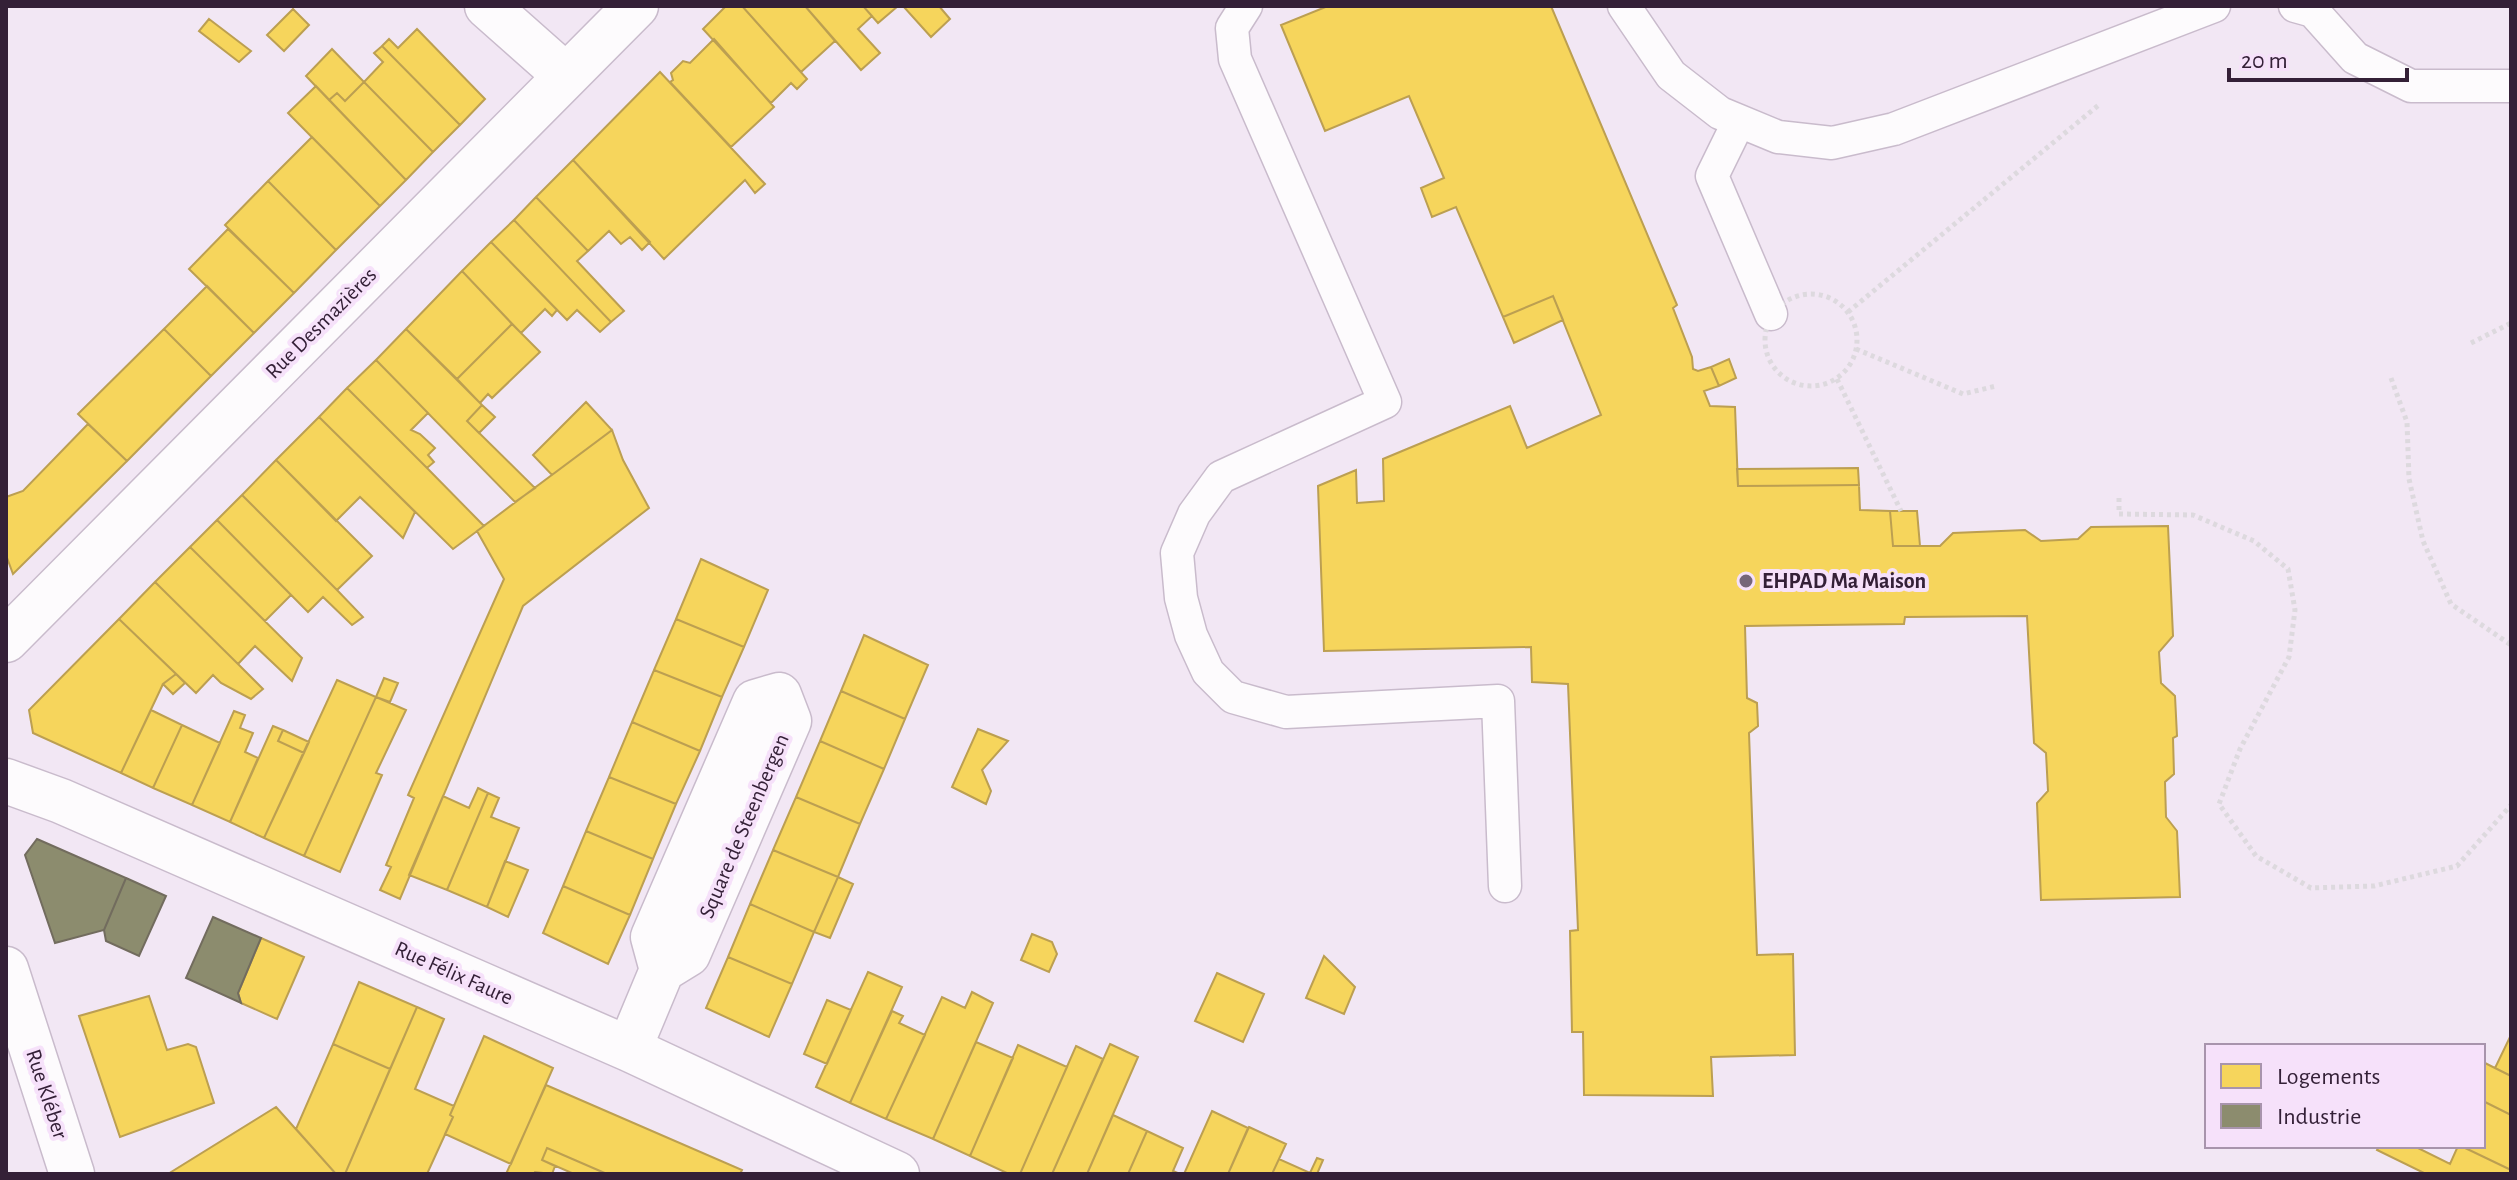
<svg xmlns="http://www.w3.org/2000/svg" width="2517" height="1180" font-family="'Alegreya Sans',sans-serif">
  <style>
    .homes { fill: #f6d55c; stroke: #bc9f51; stroke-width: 2 }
    .industry { fill: #8c8c6e; stroke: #726c5e; stroke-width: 2 }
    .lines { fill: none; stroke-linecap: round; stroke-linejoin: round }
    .service-casing { stroke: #c9bbcc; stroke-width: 35 }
    .minor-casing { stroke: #c9bbcc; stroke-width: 47 }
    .path { stroke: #ddd9de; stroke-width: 5; stroke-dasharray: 4 4; stroke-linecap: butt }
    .service { stroke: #fdfbfd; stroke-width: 32 }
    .minor { stroke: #fdfbfd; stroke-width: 44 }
    .poi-dot { fill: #766679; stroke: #f6e1fa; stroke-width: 3 }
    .labels { text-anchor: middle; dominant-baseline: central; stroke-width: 8; stroke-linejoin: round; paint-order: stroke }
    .street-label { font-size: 22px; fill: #342037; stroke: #f6e1fa }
    .poi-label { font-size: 22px; font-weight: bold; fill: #342037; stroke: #f6e1fa; text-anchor: start }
  </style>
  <rect width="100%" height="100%" fill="#f2e7f4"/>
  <path class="homes" d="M726,6H742L807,79L797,89L791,83L771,103L703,29Z
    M742,6H805L835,41L801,72Z
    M805,6H863L872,16L858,29L880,53L861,70Z
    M863,6H898L878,23Z
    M903,6H939L950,19L931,37Z
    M1328,6H1551L1677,305L1673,308L1692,357L1693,369L1698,371L1711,367L1719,386L1704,391L1710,406L1735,407L1738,486L1859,485L1860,510L1890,511L1893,546H1940L1953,533L2025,530L2041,541L2078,539L2091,527L2168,526L2173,636L2159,652L2161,683L2175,696L2177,736L2173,738L2174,774L2165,782L2166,817L2177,831L2180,897L2041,900L2037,803L2048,791L2046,753L2034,743L2027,616L1905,617L1904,624L1745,626L1747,698L1757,703L1758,726L1749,733L1757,955L1793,954L1795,1055L1711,1057L1713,1096L1584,1095L1583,1032H1572L1570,931L1578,930L1568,684L1532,682L1531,647L1324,651L1318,486L1356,470L1357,503L1384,501L1383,459L1510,406L1527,448L1601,415L1553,296L1503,317L1456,207L1432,217L1421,188L1444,178L1409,96L1325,131L1281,25Z
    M293,9L309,25L284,51L267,35Z
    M209,19L251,51L239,62L199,31Z
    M417,29L485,99L460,125L382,46L389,39L398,48Z
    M714,39L774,107L731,147L670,82L673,80L671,73L683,61L690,63Z
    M382,46L460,125L433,152L364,82L383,62L374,53Z
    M332,49L364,82L345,101L337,93L329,100L306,76Z
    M660,72L765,184L755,193L745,180L664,259L573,160Z
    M364,82L433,152L406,180L329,100L337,93L345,101Z
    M316,86L406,180L380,206L288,113Z
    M312,137L380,206L336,250L268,181Z
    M573,160L650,242L642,250L630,237L621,244L609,231L588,251L536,197Z
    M268,181L336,250L294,293L225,225Z
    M536,197L588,251L577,261L624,311L611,322L514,220Z
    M514,220L611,322L600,332L577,310L567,320L491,242Z
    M228,229L294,293L254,333L189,269Z
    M491,242L557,310L552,316L545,309L521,333L462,271Z
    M462,271L512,324L457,379L406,329Z
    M207,286L254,333L211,376L164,329Z
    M1553,296L1563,320L1514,343L1503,317Z
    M512,324L540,352L492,398L488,394L480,403L457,379Z
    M164,329L211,376L127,461L78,414Z
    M406,329L482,405L467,421L535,488L515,502L376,360Z
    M1729,359L1736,378L1719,386L1711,367Z
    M376,360L428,413L411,430L420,434L435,448L428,455L434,462L427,468L347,388Z
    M347,388L427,468L484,526L453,549L319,417Z
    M586,402L612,430L552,475L533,455Z
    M482,405L495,417L479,433L467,421Z
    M319,417L415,512L403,538L360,497L336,521L276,460Z
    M88,424L127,461L13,574L6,555V497L23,491Z
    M612,430L623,460L649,508L523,606L400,899L380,890L391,867L386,865L414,798L408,795L504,579L477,531Z
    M276,460L372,556L337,590L242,495Z
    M1858,468L1859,485L1738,486L1737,469Z
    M242,495L337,590L363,617L352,625L323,597L308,612L217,520Z
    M1890,511H1917L1920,546H1893Z
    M217,520L291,595L265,621L190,547Z
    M190,547L302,658L292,681L255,646L238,664L155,582Z
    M701,559L768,590L744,647L676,619Z
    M155,582L238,664L263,689L251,699L221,683L213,675L196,693L119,619Z
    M119,619L176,674L163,684L121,773L33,733L29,710Z
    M676,619L744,647L722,697L654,670Z
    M864,635L928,665L905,719L841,691Z
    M654,670L722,697L700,751L632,722Z
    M176,674L185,683L173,694L163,684Z
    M384,678L398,683L390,702L376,697Z
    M337,680L376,697L304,856L264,838Z
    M841,691L905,719L884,769L820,741Z
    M376,697L406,710L376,773L382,775L340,872L304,856Z
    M151,710L182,725L153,788L121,773Z
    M234,711L245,715L240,728L253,733L245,752L258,758L230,822L192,805Z
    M632,722L700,751L676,804L609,777Z
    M182,725L220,743L192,805L153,788Z
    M273,726L283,730L278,741L304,753L264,838L230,822Z
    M978,729L1008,741L982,770L991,791L986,804L952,787Z
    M283,730L309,742L304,753L278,741Z
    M820,741L884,769L860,824L796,797Z
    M609,777L676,804L653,859L586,831Z
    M478,788L488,793L447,890L409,875L443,796L469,808Z
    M488,793L499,798L491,817L519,828L487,907L447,890Z
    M796,797L860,824L838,877L773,850Z
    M586,831L653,859L630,915L563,886Z
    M773,850L838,877L814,932L750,904Z
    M505,861L528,870L508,917L487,907Z
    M838,877L853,884L830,938L814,932Z
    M563,886L630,915L608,964L543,933Z
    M750,904L814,932L792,984L728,957Z
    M1032,934L1052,942L1057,954L1049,972L1021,960Z
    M261,938L304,957L277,1019L241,1003L238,993Z
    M1324,956L1355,987L1344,1014L1306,998Z
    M728,957L792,984L769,1037L706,1008Z
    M868,972L902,987L850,1103L816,1087Z
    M1217,973L1264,994L1243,1042L1195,1021Z
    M359,982L417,1007L390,1069L333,1044Z
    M972,992L993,1003L933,1139L886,1119L942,997L965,1008Z
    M149,996L167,1050L188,1044L196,1047L214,1103L120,1137L79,1016Z
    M827,1000L851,1010L827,1064L804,1054Z
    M417,1007L444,1019L415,1089L454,1106L450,1115L453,1117L427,1174H345Z
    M892,1011L903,1016L899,1023L925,1035L886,1119L850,1103Z
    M2511,1035V1076L2495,1068Z
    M484,1036L553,1068L511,1164L445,1134L453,1117L450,1115Z
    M976,1042L1013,1058L970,1156L933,1139Z
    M333,1044L390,1069L345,1174H336L296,1129Z
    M1110,1044L1138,1057L1087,1174H1052Z
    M1018,1045L1067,1067L1020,1174H1009L970,1156Z
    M1076,1046L1103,1059L1052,1174H1020Z
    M2483,1062L2511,1076V1115L2483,1101Z
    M546,1085L742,1170L740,1174H607L547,1148L542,1160L555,1166L552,1174L535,1172L534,1174H506Z
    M2483,1101L2511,1115V1170L2461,1146H2483Z
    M276,1107L336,1174H168Z
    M1212,1111L1248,1128L1228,1174H1184Z
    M1113,1115L1147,1131L1128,1174H1087Z
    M1249,1127L1286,1144L1272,1174H1228Z
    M1147,1131L1183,1148L1173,1171L1180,1174H1128Z
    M2379,1146H2414L2450,1164L2458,1146H2461L2511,1170V1174H2426L2377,1150Z
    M547,1148L607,1174H574L542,1160Z
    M1317,1158L1323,1160L1317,1174H1272L1279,1159L1310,1173Z"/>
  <path class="industry" d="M37,839L126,878L104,930L55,943L25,855Z
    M126,878L166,896L139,956L106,941L104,930Z
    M213,917L261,938L238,993L241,1003L186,978Z"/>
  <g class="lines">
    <defs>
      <path id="service" d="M1246,6L1232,28L1235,59L1385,402L1221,477L1194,514L1177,553L1181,598L1191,635L1208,672L1233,697L1286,712L1498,701L1505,886
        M1624,6L1671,75L1720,113L1778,137L1832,143L1894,129L2214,6
        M2295,6L2313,11L2355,58L2411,86H2511
        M1739,121L1712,176L1771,314"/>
      <path id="minor" d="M487,6L566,76
        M6,640L636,6
        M6,781L61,801L629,1049L897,1174
        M6,969L72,1174
        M629,1049L662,970L653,937L755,702L779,695L789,721L688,954L662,970"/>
    </defs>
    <use href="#service" class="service-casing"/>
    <use href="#minor" class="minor-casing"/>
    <path class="path" d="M1765 340a46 46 0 1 1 92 0a46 46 0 1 1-92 0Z
      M1848,312L2100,104
      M2471,343L2511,323
      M1856,349L1963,394L1996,386
      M2391,378L2407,422L2409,479L2423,541L2451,604L2511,645
      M1837,379L1901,511
      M2119,498V514L2193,515L2254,541L2288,569L2295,610L2289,657L2240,749L2219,804L2256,856L2311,888L2374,886L2457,866L2511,805"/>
    <use href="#service" class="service"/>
    <use href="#minor" class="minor"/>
  </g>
  <circle class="poi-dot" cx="1746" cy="581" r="8"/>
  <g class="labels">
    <g class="street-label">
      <text transform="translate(321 323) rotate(-45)">Rue Desmazières</text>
      <text transform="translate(744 826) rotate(-67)">Square de Steenbergen</text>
      <text transform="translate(454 973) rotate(24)">Rue Félix Faure</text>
      <text transform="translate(47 1094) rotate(72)">Rue Kléber</text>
    </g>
    <g class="poi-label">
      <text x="1762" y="581">EHPAD Ma Maison</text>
    </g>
  </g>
  <rect width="2517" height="1180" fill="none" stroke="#342037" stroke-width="16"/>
  <rect x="2205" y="1044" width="280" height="104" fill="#f6e1fa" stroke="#a894ac" stroke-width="2"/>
  <rect x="2221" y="1064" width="40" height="24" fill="#f6d55c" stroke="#a894ac" stroke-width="2"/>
  <text x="2277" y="1084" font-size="24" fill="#342037">Logements</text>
  <rect x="2221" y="1104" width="40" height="24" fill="#8c8c6e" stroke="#a894ac" stroke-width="2"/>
  <text x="2277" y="1124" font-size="24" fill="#342037">Industrie</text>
  <path d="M2229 68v12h178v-12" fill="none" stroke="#342037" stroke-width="4"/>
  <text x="2241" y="68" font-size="24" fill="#342037" stroke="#f6e1fa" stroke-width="6" paint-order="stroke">20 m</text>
</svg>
